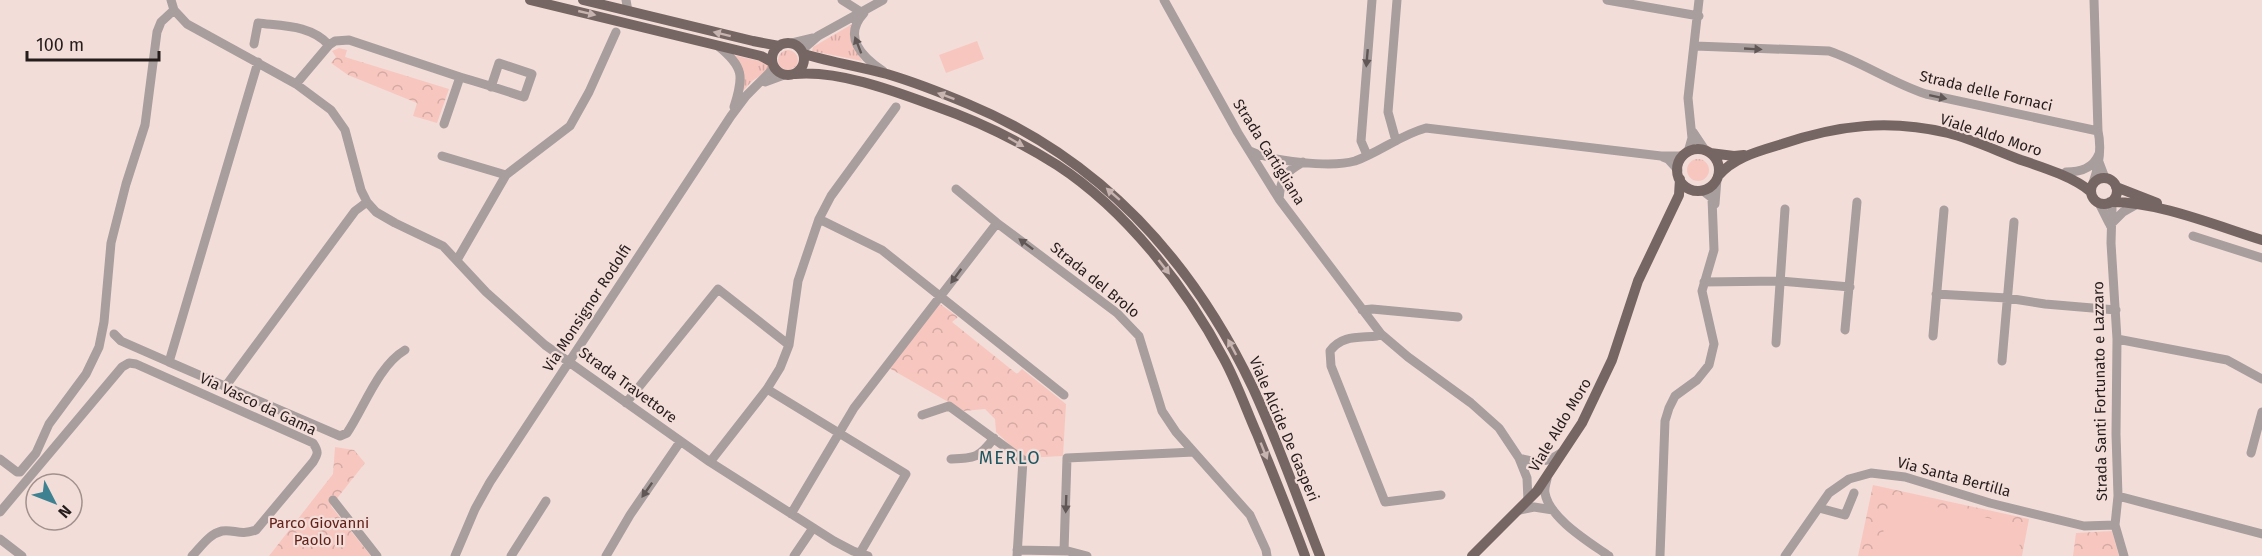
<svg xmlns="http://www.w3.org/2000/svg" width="2262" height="556" font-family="'Fira Sans',sans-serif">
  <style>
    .grass { fill: url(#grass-tufts) }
    .park { fill: url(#park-crowns) }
    .garden { fill: #f7c7bf }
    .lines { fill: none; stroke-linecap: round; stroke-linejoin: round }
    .minor { stroke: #a89e9d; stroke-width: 9 }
    .major { stroke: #766663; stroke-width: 10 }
    .oneway { fill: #c7b3b0 }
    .oneway2 { fill: #605756 }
    .labels { text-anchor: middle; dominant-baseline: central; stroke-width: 4.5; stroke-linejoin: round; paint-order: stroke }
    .street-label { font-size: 15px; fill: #251d1c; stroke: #f3ddd9 }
    .park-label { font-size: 15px; fill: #622119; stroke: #f3ddd9 }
    .quarter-label { font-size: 18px; letter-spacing: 1.5px; fill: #1e5661; stroke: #f3ddd9 }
  </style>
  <defs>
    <pattern id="grass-tufts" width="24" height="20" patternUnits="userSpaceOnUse" patternTransform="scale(1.5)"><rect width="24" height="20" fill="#f7c7bf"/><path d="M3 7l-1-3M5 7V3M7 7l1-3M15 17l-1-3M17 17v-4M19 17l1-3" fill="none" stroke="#d4aaa4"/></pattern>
    <pattern id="park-crowns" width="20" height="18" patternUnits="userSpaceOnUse" patternTransform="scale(1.5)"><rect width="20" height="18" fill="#f7c7bf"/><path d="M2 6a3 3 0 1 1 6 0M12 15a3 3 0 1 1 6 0" fill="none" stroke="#d4aaa4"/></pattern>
  </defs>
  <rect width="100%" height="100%" fill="#f3ddd9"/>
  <path class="grass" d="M854,23V47L862,61L812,51L813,47Z
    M778 60a10 10 0 1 1 20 0a10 10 0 1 1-20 0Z
    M733,55L769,63L770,64L769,70L752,81L742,92C746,77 744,66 733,55Z
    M1687 170a11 11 0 1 1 22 0a11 11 0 1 1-22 0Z"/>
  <path class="park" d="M339,48L347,50L345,57L449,89L437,123L413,116L417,103L348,75L331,63L336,57L332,51Z
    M940,304L958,317L952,322L1017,374L1022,369L1066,404L1063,456L1024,458L996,432L995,419L985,409L964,411L889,368Z
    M335,447L354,450L365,463L331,506L371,556H269L333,474Z
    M1873,485L2029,519L2022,556H1858Z
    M2112,531L2119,556H2073L2076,533Z"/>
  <path class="garden" d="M977,41L984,59L946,73L939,55Z
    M1891,497L2024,526L2017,556H1878Z"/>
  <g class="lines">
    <path class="minor" d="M171,0L174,10L187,24L296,84L331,110L345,130L361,190L367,202L376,212L395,223L443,246L486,292L545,345L710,462L834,541L853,551L868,556
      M626,0L628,11
      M842,0L861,12
      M1164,0L1238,133L1279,199L1381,334L1408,357L1471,403L1499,428L1519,458L1527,478L1528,501
      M1607,0L1699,16
      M864,13C842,37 862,57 883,71
      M792,43L813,38
      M254,44L258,23C283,26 311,25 329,45
      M718,46C744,67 744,76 734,107
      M1695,46L1829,51C1862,62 1892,83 1926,94L2098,131
      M802,50L818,36L883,0
      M258,62L169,362L340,436L347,433C364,408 378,366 405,350
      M765,82L784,75
      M296,84L329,45L335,41L349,40L460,77C481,83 503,90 524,97L532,74L499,63L491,87
      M444,124L460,77
      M1693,132L1705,150
      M1396,141L1388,112L1397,0
      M1250,151C1271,161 1331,168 1355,161C1380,152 1400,135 1426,128L1661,156H1683
      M1688,152L1692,138L1688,98L1699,0
      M1367,155L1361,141L1372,0
      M442,156L506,175
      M1663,157L1668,159L1678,170
      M2099,162L2105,178
      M2066,172C2080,172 2093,169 2099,154
      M2093,183C2099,166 2102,149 2098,131L2094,0
      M956,189L997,223L1117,313L1139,336L1162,411L1176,432L1250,515L1266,550L1267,556
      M1279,199C1281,177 1284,173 1303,162
      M2110,202L2112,208L2111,243L2117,339L2116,434L2118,496L2115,525L2124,556
      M2099,203L2109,223
      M1715,204L1717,179
      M819,219L882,250L1064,395
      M2110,225L2123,212L2137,204
      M2193,236L2262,258
      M457,260L506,175L570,126L589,92L616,32
      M1704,282L1780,281L1850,287
      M1936,294L2007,298L2045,304L2116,310
      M1362,310L1372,309L1458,317
      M1845,330L1857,202
      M114,334L121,341L169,362
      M1381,334L1377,336C1358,338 1342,335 1330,351L1331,366L1385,502L1441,495
      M1933,336L1944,210
      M2117,339L2227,360L2262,379
      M1776,343L1785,209
      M2002,361L2014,222
      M225,387L355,211L367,202
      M767,389L906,474L860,553
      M626,403L718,289L789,345
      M922,415L949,406L1023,460L1017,556
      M2251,453L2262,412
      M1519,458C1535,463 1547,463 1561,453
      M0,459L17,472H20L36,453L49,424L86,374L99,347L104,322L111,243L126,184L145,125L157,32L161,22L174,10
      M951,459C975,458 979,458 994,438
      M710,462L767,389L780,368L789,345L798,281L819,219L831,196L896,107
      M1547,479C1546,484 1544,488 1545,493C1549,518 1589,542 1609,556
      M2118,496L2262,534
      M333,500L377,556
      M1819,508L1845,515L1854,493
      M1520,510L1534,507L1553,510
      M0,512L122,367L129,363L136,364L313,443C319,452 318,454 313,462L256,530C240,536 234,529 222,531C209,534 201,547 192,556
      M791,514L854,408L997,223
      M0,539L22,556
      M1017,550L1068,551L1087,556
      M1064,551L1067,458L1194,452
      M455,556L475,509L490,482L731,116L746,96L774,68
      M511,556L546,501
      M606,556L630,515L680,442
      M794,556L813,528
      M1660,556L1665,421L1669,408L1675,396L1697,380L1709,365L1714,344L1702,291L1714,250L1712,198L1702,190
      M1785,556L1829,493L1849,479L1871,473L1905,477L1990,503L2084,526L2115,525"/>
    <path class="major" d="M530,0L761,56L772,62
      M583,0L753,41L779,46
      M772 59a16 16 0 1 1 32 0a16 16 0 1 1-32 0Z
      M804,54C831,62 860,67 887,74C914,82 942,93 968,104C1100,159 1192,260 1253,388C1278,442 1298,500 1320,556
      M795,74C839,70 894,91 935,106C978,121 1019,141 1057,165C1126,210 1186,287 1224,359C1237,383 1246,409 1257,434C1273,474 1290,515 1305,556
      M1677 170a21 21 0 1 1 42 0a21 21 0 1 1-42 0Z
      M1710,153L1734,156L1744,155
      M1718,176C1734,157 1759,151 1782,144C1838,125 1889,119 1948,133C1972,139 1997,151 2021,160C2042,167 2074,177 2091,192
      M2091 191a13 13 0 1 1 26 0a13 13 0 1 1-26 0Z
      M2116,187L2157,203
      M2110,202C2156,201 2217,226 2262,240
      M1472,556L1537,491L1582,423L1612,360L1638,281L1679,195L1680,179"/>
  </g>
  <defs><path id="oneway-solid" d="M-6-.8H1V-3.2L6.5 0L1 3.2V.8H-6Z" transform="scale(1.5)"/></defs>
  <g class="oneway">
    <use href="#oneway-solid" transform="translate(587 13) rotate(13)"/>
    <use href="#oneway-solid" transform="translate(722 34) rotate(-166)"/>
    <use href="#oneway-solid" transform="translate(946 96) rotate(-160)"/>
    <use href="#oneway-solid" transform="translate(1016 142) rotate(30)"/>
    <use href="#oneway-solid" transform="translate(1113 194) rotate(-139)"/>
    <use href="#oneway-solid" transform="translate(1164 267) rotate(52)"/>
    <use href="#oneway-solid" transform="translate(1232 347) rotate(-118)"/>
    <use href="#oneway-solid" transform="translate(1264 451) rotate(68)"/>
  </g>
  <g class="oneway2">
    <use href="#oneway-solid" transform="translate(858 45) rotate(-111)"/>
    <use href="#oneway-solid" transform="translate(1753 49) rotate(3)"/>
    <use href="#oneway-solid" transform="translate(1367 58) rotate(95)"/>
    <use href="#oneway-solid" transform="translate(1938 97) rotate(12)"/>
    <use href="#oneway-solid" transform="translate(1026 244) rotate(-143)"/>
    <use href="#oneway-solid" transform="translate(956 276) rotate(126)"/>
    <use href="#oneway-solid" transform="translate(647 490) rotate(125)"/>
    <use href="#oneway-solid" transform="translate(1066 504) rotate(92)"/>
  </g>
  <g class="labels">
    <g class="street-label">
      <text transform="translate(1986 91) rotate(13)">Strada delle Fornaci</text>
      <text transform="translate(1991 135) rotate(18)">Viale Aldo Moro</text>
      <text transform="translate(1269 152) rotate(58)">Strada Cartigliana</text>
      <text transform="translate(1095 280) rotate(39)">Strada del Brolo</text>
      <text transform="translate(587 308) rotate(-57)">Via Monsignor Rodolfi</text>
      <text transform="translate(628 385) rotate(36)">Strada Travettore</text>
      <text transform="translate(2100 391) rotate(-91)">Strada Santi Fortunato e Lazzaro</text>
      <text transform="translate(258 404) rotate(25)">Via Vasco da Gama</text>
      <text transform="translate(1560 425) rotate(-59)">Viale Aldo Moro</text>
      <text transform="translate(1284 429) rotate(67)">Viale Alcide De Gasperi</text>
      <text transform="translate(1954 477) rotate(15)">Via Santa Bertilla</text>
    </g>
    <g class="park-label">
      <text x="319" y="523">Parco Giovanni<tspan x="319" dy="17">Paolo II</tspan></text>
    </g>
    <g class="quarter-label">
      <text x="1010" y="458">MERLO</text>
    </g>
  </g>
  <g transform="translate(54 502) rotate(132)"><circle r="28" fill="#f3ddd9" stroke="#a1908d" stroke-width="1.5"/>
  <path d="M0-4.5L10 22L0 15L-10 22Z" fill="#3e8291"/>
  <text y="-9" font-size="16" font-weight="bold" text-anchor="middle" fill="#251d1c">N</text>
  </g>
  <path d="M27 51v9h132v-9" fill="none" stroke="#251d1c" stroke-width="3"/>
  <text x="36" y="51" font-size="18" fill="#251d1c" stroke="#f3ddd9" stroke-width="4.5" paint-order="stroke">100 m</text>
</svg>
